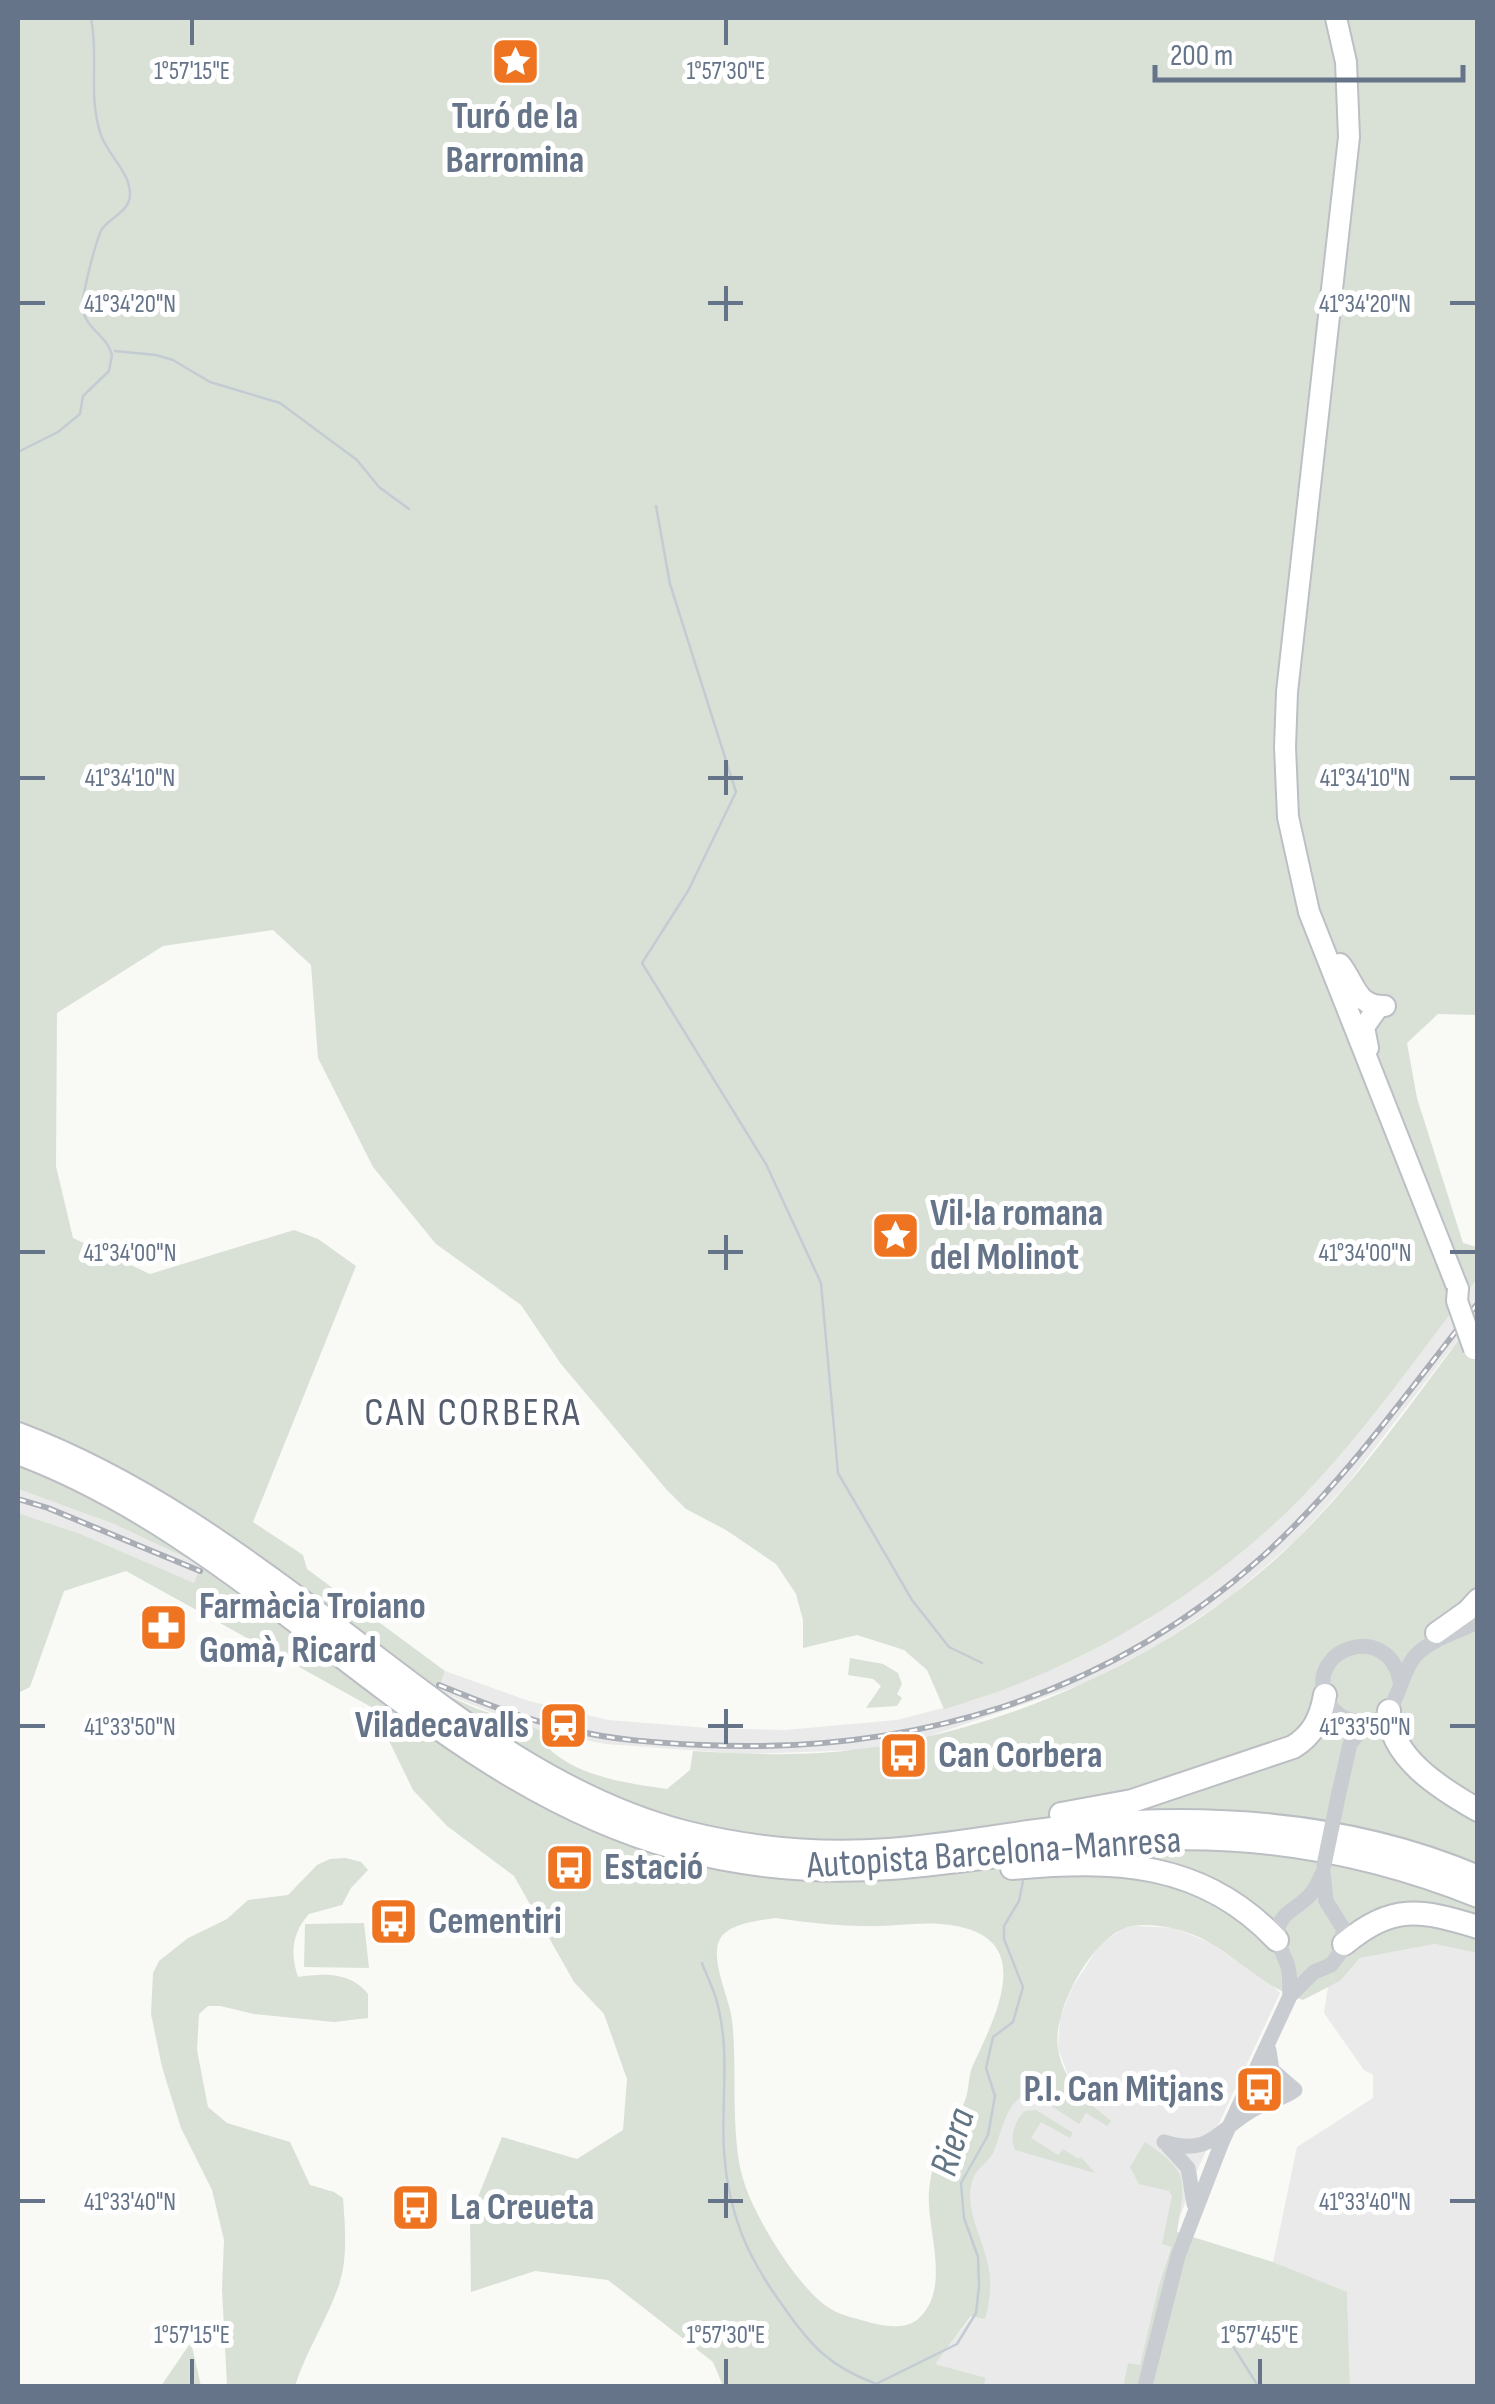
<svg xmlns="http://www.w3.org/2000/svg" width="1495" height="2404" font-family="'Sofia Sans Condensed',sans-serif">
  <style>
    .built { fill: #e9eae9 }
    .green { fill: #d9e1d7; fill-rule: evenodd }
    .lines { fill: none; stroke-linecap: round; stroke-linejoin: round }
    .stream { stroke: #c3ccd2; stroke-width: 2.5 }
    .major-casing { stroke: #bcbfc4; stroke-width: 24 }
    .highway-casing { stroke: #bbbec2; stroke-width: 26 }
    .minor { stroke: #c9ccd0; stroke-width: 15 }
    .major { stroke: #fff; stroke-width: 20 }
    .highway { stroke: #fff; stroke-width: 22 }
    .rail-casing { stroke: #a9adb5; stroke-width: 6 }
    .rail { stroke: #fff; stroke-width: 2.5; stroke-dasharray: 8; stroke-linecap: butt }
    .major-bridge-casing { stroke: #bcbfc4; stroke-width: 24; stroke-linecap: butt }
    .minor-bridge { stroke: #c9ccd0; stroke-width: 15 }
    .major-bridge { stroke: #fff; stroke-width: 20 }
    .ticks { fill: none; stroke: #667489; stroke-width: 4 }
    .labels { text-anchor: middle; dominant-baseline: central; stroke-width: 10; stroke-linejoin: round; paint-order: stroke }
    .poi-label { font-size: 38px; font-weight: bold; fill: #667489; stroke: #fff; text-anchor: start }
    .street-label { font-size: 38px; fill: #667489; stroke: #fff }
    .neighbourhood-label { font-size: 40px; letter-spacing: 2.5px; fill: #555e6e; stroke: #fff }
    .water-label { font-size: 40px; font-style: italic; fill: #627584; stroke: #fff }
    .ticks-label { font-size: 25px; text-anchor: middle; fill: #667489; stroke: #fff; stroke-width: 10; stroke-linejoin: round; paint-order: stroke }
  </style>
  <rect width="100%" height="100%" fill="#f9f9f6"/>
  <path class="built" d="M1477,1279V1315L1348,1483L1296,1540L1231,1596L1158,1645L1086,1683L924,1738L856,1750L745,1754L606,1744L540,1732L438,1691L445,1671L529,1701L608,1720L708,1728L785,1730L897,1720L978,1699L1069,1662L1146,1621L1235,1557L1300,1498L1341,1452Z
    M18,1489L114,1524L201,1565L194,1583L81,1534L18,1513Z
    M1136,1926L1175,1928L1210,1943L1271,1983L1280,1993L1200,2164L1179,2219L1158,2288L1140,2366L1128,2363L1123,2386H984L986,2379L934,2364L971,2318L961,2224L1000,2061L1099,2111L1069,2078L1058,2048L1060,2018L1072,1988L1100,1944L1124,1928Z
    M1435,1944L1477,1953V2386H1350L1347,2293L1273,2262L1297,2147L1373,2098V2075L1364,2070L1324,2013L1328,1987L1340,1981L1360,1958Z"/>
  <path class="green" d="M18,18H1477V1015L1438,1014L1407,1043L1417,1098L1463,1243L1477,1247V1279C1420,1352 1366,1431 1301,1498C1203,1597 1077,1671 944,1709L927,1670L904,1650L857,1635L803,1648V1620L796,1594L776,1564L726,1530L686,1509L666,1489L561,1364L521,1305L436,1244L373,1167L318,1058L311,965L273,930L163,946L57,1013L56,1166L73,1238L150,1274L294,1230L318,1239L356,1266L253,1522L303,1555L307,1569L445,1671L438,1691L475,1708L548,1733L547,1747C578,1777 626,1783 667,1789L690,1770L693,1751C747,1754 805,1757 859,1749C1017,1728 1183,1651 1297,1539C1365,1472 1420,1391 1477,1315V1953L1435,1944L1360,1958L1340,1981L1303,2000C1256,1986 1222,1937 1171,1928C1158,1925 1138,1923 1125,1928C1090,1941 1052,2012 1058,2049C1063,2081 1087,2101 1111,2121L1107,2126L1086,2113L1079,2124L1036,2096L1021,2097C1004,2109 1002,2132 994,2151C989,2163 976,2167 972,2182C964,2209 983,2238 988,2265C992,2284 990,2301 985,2319L971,2316L935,2364L986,2378L984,2386H723L713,2362L608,2280L535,2271L471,2292L470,2217L502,2137L577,2159L623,2130L627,2079L604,2014L574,1982L514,1876L447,1826L413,1790L373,1708L126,1571L64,1591L30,1687L18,1693V1513L81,1534L194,1583L201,1565L114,1524L18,1489ZM775,1918C805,1922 834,1926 865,1926C890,1927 915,1922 940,1924C1038,1931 1000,2008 973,2065C969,2073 969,2085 967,2094C963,2109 955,2122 947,2135C936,2153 931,2170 929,2191C926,2230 951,2284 921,2316C909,2330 888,2327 872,2323C858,2319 842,2316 829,2308C799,2289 756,2219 745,2185C729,2139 738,2070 732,2020C730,1999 709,1958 720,1939C729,1923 759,1921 775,1918Z
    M850,1658L883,1664L898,1673L902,1684L897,1694L902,1698L897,1706L866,1708L881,1686L873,1679L848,1675Z
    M346,1858L361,1862L368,1870L351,1888L342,1905L309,1914C292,1933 290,1953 298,1977C324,1973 351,1972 368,1994V2018L334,2022L254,2014L220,2006H208L199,2014L197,2050L208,2107L227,2123L290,2142L310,2185L334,2192L343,2198C345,2226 348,2258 339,2285C327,2320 306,2351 295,2386H227L222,2289L224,2240L212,2190L181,2128L162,2067L151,2014L153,1973L159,1961L188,1938L227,1919L248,1900L288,1895L317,1865L330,1859Z
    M364,1923L369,1968L304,1967L305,1924Z
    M1036,2110L1073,2133L1070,2138L1041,2122L1031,2138L1058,2155L1063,2149L1078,2159L1081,2157L1095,2173L1015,2150C1009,2139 1015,2119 1025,2111Z
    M1145,2142C1191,2173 1185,2181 1177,2232L1273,2262L1347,2292L1350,2386H1123L1128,2363L1140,2365L1158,2288L1171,2247L1162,2244L1172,2196L1169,2191L1139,2184L1130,2167Z
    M191,2342L201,2386H161Z"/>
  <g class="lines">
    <path class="stream" d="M115,351L156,355L173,360L210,382L280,403L357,460L379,487L409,509
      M18,452L58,432L80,414L83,396L109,371L112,355C108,337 87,329 83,311C80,300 96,240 102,229C110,217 130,212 130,194C130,171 106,154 100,132C88,94 99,56 91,18
      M656,506L670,584L736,792L688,891L642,963L766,1164L821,1283L838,1473L912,1600L949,1647L982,1663
      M702,1963C707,1977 715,1991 718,2006C730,2053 721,2103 724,2151C728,2213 747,2257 783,2306C810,2345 829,2366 874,2383
      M1228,2328L1231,2343L1258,2386
      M872,2386L957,2344L976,2313L979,2286L978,2257L964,2218L961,2183L988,2135L995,2096L986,2068L993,2037L1013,2022L1023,1987L1004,1939V1926L1019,1901L1024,1876"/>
    <defs>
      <path id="major" d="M1336,18L1346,62L1349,137L1287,692L1285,747L1288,817L1309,912L1458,1289
        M1340,964C1356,984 1356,1007 1385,1006
        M1368,1048L1364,1027L1379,1006
        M1436,1633L1467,1611L1478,1599"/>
      <path id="highway" d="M18,1434C139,1480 240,1554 343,1632C447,1711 554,1798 684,1832C751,1849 820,1855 889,1850C955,1845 1021,1831 1087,1825C1219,1814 1354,1824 1478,1877
        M18,1453C262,1544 427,1780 676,1848C746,1867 818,1873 890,1868C977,1862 1063,1843 1151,1839C1263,1834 1374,1854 1478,1896
        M1389,1711C1389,1757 1441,1789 1478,1810
        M1061,1814L1132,1801L1293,1747C1313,1735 1321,1718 1325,1695
        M1012,1868C1112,1859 1202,1860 1277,1940
        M1344,1944C1392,1904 1420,1909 1478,1927"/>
    </defs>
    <use href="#major" class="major-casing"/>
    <use href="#highway" class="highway-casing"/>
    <path class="minor" d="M1400,1681C1389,1621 1306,1647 1326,1698C1331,1710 1342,1719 1355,1721C1400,1730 1395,1678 1416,1655C1432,1639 1458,1631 1478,1622
      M1338,1797L1350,1744L1367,1722
      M1290,1996C1289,1986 1291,1974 1287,1964C1280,1946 1269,1928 1289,1912C1305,1900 1313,1896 1321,1876
      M1164,2142C1214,2158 1219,2126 1258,2107C1270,2101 1285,2098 1295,2090L1272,2070L1269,2050
      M1168,2146L1188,2168L1194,2204
      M1145,2386L1178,2256L1222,2142L1290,1996L1314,1972L1331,1965L1342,1950L1343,1928L1326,1901L1323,1872"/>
    <use href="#major" class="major"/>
    <use href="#highway" class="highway"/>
    <defs>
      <path id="rail" d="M18,1499L48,1508L200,1571
        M439,1685C481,1702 523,1719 568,1729C612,1740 657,1743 703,1745C910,1755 1106,1697 1262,1557C1345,1482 1409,1390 1478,1303"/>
    </defs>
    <use href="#rail" class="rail-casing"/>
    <use href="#rail" class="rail"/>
    <defs>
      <path id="major-bridge" d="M1458,1289L1457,1301L1474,1349"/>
    </defs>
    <use href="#major-bridge" class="major-bridge-casing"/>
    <path class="minor-bridge" d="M1324,1865L1338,1797"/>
    <use href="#major-bridge" class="major-bridge"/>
  </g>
  <path class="ticks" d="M192,20V45M726,20V45M726,286V321M20,303H45M708,303H743M1450,303H1475M726,760V795M20,778H45M708,778H743M1450,778H1475M726,1235V1270M20,1252H45M708,1252H743M1450,1252H1475M726,1709V1744M20,1726H45M708,1726H743M1450,1726H1475M726,2183V2218M20,2201H45M708,2201H743M1450,2201H1475M192,2359V2384M726,2359V2384M1260,2359V2384"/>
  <defs>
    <symbol id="sight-square" viewBox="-11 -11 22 22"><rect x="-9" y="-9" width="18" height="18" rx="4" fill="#ee7421" stroke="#fff"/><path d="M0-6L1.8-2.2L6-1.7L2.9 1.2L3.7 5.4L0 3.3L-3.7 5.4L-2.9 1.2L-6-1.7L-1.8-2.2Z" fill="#fff"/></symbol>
    <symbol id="pharmacy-square" viewBox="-11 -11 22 22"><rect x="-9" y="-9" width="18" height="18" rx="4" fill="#ee7421" stroke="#fff"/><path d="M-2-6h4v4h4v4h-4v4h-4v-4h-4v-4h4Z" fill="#fff"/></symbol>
    <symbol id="station-square" viewBox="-11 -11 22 22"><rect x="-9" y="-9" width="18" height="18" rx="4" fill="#ee7421" stroke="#fff"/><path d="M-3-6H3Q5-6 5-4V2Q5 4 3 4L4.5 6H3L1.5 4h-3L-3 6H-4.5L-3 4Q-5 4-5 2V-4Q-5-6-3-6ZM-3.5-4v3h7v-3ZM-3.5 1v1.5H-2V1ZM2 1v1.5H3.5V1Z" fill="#fff"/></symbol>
    <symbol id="bus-square" viewBox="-11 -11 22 22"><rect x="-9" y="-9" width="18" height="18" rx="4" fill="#ee7421" stroke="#fff"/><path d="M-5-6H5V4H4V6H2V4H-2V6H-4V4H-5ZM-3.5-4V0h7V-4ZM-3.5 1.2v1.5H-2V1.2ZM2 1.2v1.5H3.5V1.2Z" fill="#fff"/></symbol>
  </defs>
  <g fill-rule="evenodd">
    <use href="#sight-square" x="488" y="34" width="55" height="55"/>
    <use href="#sight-square" x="868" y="1208" width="55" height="55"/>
    <use href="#pharmacy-square" x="136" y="1600" width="55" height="55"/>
    <use href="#station-square" x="536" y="1698" width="55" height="55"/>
    <use href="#bus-square" x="876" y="1728" width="55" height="55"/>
    <use href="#bus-square" x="542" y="1840" width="55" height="55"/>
    <use href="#bus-square" x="366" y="1894" width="55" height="55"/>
    <use href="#bus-square" x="1232" y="2062" width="55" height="55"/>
    <use href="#bus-square" x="388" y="2180" width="55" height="55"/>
  </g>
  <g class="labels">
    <g class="poi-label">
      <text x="515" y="116" text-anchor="middle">Turó de la<tspan x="515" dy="44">Barromina</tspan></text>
      <text x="930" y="1213">Vil·la romana<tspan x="930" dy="44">del Molinot</tspan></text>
      <text x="199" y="1606">Farmàcia Troiano<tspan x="199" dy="44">Gomà, Ricard</tspan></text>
      <text x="529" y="1725" text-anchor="end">Viladecavalls</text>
      <text x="938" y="1755">Can Corbera</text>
      <text x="604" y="1867">Estació</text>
      <text x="428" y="1921">Cementiri</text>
      <text x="1224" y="2089" text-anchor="end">P.I. Can Mitjans</text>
      <text x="450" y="2207">La Creueta</text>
    </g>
    <g class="street-label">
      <text transform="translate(994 1853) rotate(-4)">Autopista Barcelona-Manresa</text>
    </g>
    <g class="neighbourhood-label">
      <text x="473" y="1413">CAN CORBERA</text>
    </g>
    <g class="water-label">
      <text transform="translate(953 2142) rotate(-73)">Riera</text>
    </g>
  </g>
  <g class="ticks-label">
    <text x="192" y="79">1°57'15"E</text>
    <text x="726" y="79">1°57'30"E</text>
    <text x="130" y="312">41°34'20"N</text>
    <text x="1365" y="312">41°34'20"N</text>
    <text x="130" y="786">41°34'10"N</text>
    <text x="1365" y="786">41°34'10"N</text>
    <text x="130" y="1261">41°34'00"N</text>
    <text x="1365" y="1261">41°34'00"N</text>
    <text x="130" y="1735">41°33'50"N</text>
    <text x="1365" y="1735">41°33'50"N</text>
    <text x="130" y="2210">41°33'40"N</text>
    <text x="1365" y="2210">41°33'40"N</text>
    <text x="192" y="2343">1°57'15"E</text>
    <text x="726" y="2343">1°57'30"E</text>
    <text x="1260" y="2343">1°57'45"E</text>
  </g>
  <rect width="1495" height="2404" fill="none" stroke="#667489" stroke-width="40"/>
  <path d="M1155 65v15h308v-15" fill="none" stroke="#667489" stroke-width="5"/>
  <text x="1170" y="65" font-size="30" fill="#667489" stroke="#ffffff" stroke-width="8" paint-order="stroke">200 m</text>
</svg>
